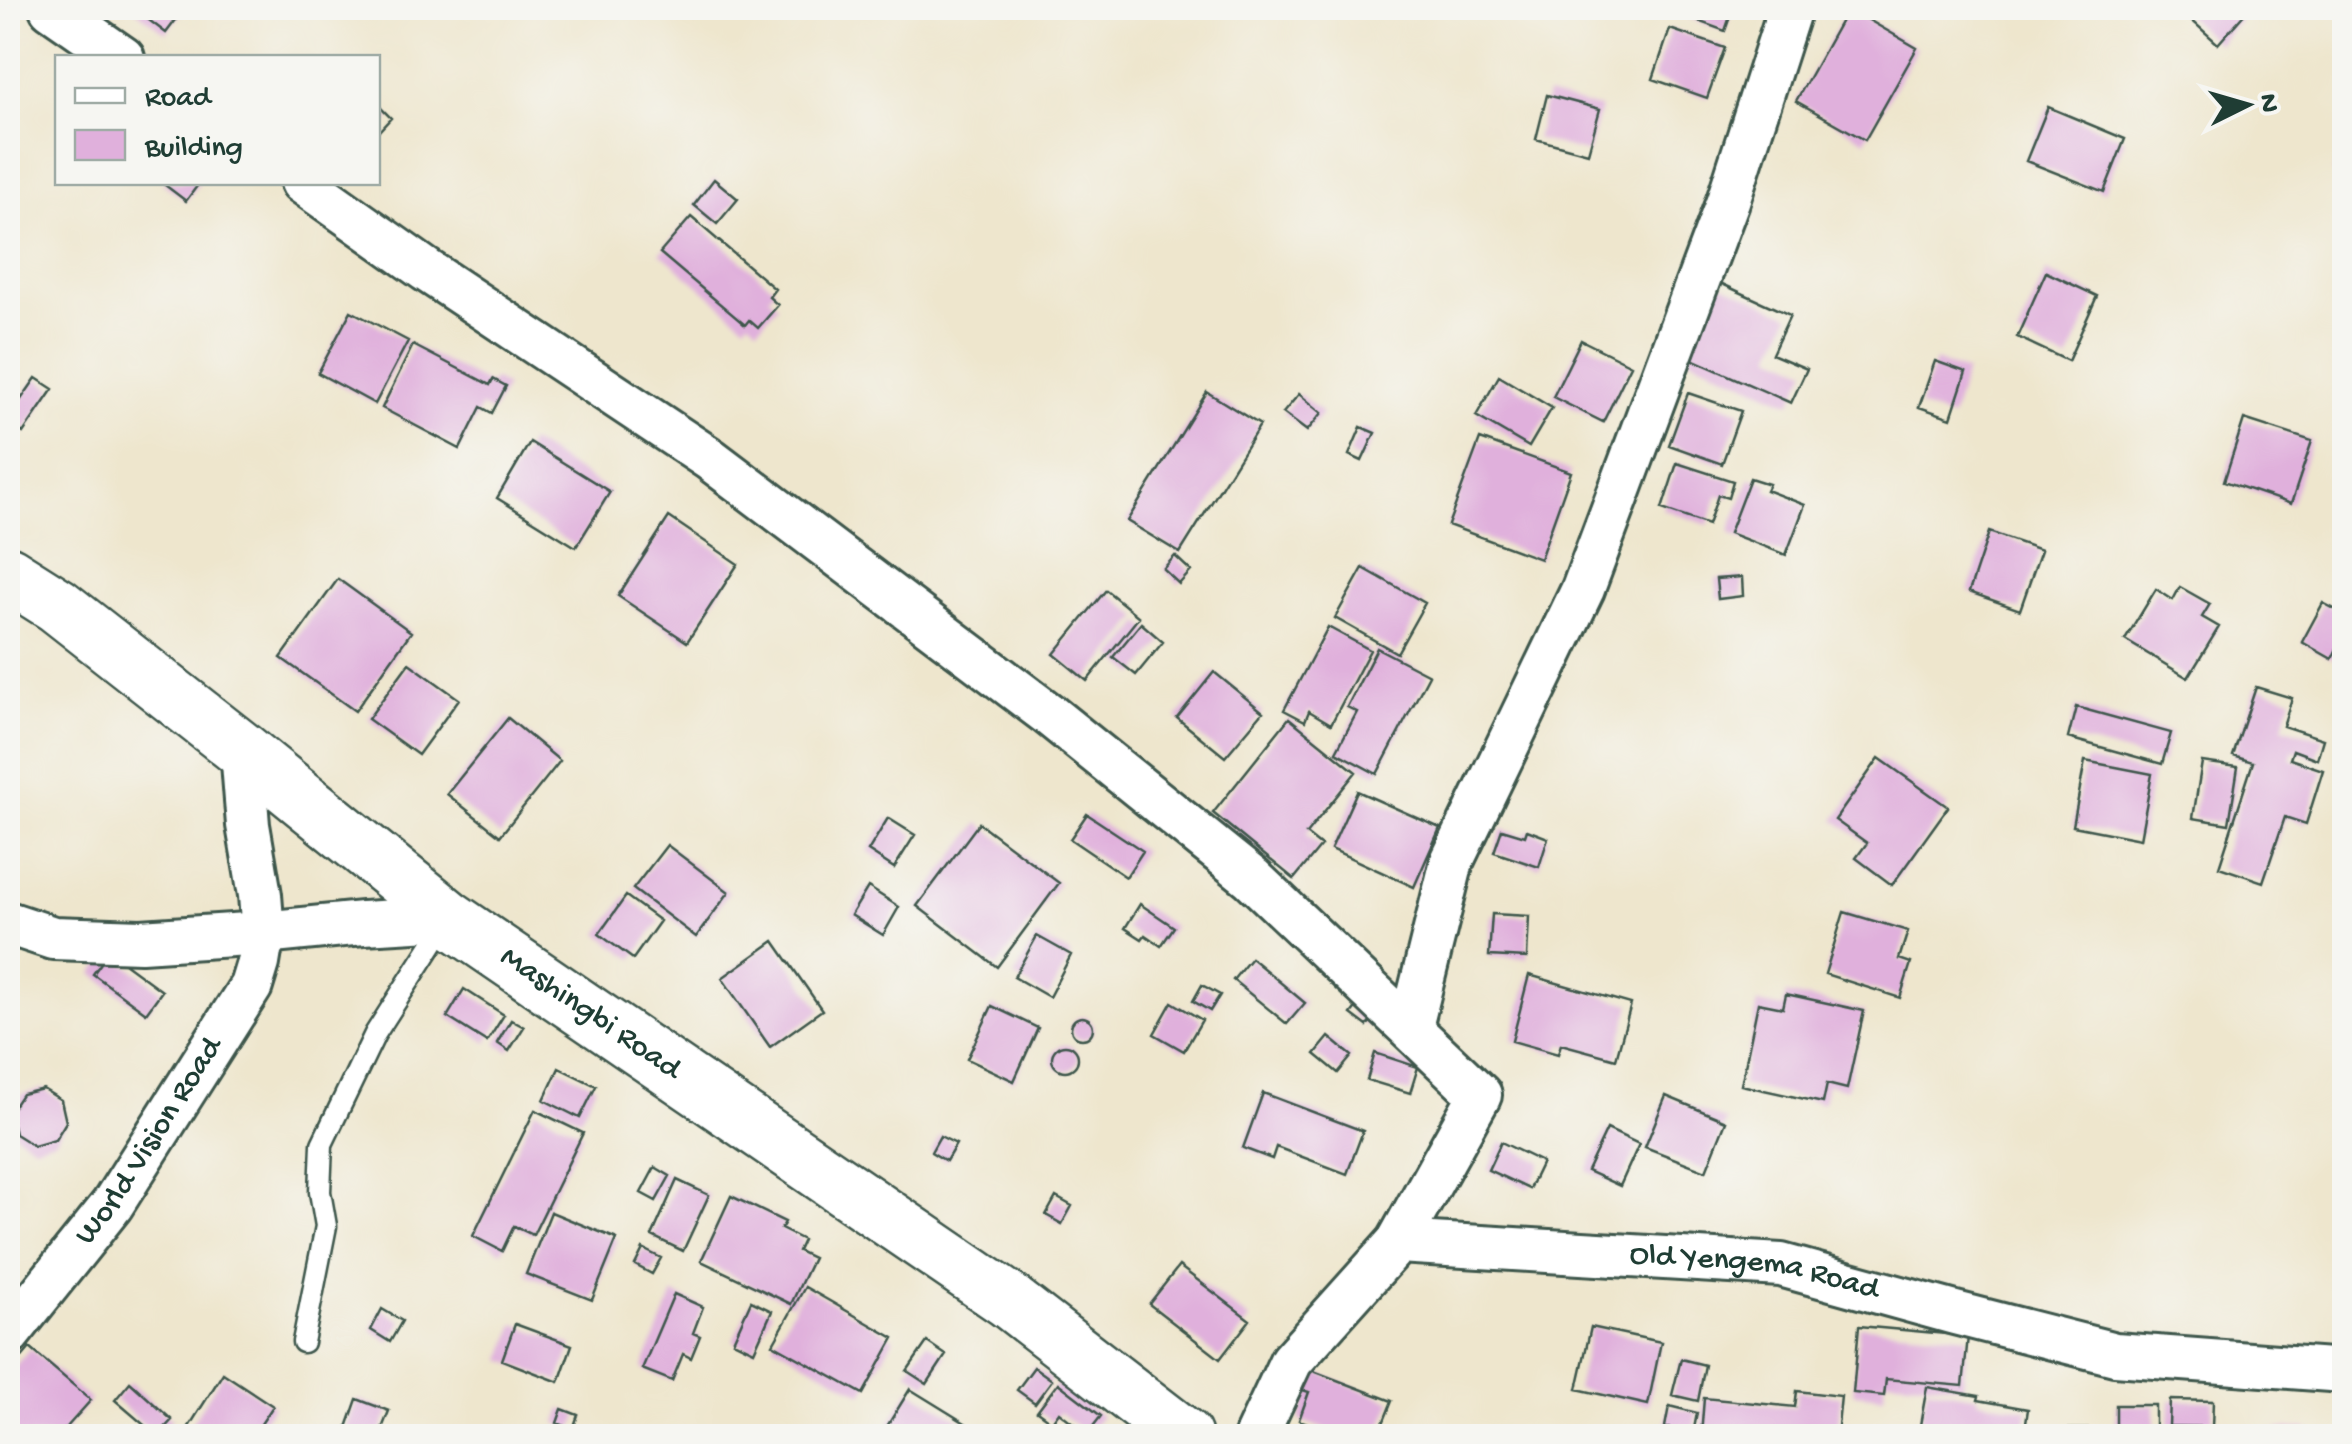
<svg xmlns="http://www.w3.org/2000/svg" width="2352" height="1444" font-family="'Gochi Hand',sans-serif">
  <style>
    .building { fill: #e0b0dc }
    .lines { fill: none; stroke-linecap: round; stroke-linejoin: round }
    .lane-casing { stroke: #3e564b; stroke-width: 25 }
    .street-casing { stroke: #3e564b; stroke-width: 48 }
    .primary-casing { stroke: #3e564b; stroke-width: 60 }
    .lane { stroke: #fff; stroke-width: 20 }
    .street { stroke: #fff; stroke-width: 42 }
    .primary { stroke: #fff; stroke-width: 55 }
    .labels { text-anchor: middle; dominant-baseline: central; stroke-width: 8; stroke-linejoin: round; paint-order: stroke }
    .street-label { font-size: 32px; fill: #1f3d34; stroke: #f6f6f2 }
  </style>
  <rect width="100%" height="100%" fill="#f6f6f2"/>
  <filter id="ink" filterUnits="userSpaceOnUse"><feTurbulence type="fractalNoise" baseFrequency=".01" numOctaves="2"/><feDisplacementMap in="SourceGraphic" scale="20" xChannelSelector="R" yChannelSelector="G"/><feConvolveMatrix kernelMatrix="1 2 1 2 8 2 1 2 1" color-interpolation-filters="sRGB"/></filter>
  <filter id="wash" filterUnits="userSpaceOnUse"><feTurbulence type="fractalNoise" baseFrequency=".0048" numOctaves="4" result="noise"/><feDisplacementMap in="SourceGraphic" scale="40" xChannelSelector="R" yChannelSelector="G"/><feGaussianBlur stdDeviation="2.25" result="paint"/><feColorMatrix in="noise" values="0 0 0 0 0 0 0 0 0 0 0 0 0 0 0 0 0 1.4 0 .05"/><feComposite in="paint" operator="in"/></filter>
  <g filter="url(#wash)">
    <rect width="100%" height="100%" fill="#eee6cd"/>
    <g id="blocks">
      <path class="building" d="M133,8H185L166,33Z
        M1671,8H1733L1725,31L1670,11Z
        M1848,8L1917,48L1865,140L1796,101Z
        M2178,8H2243L2247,11L2218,44Z
        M1670,29L1725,48L1707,98L1653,79Z
        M1547,95L1600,109L1588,153L1536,139Z
        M378,105L391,118L378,132Z
        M2048,107L2125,139L2104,192L2026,161Z
        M2344,143V178L2332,173Z
        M714,179L738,199L717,224L694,205Z
        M161,182H200L186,201Z
        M691,217L775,289L769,297L778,305L758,328L749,320L745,325L660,253Z
        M2046,272L2097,296L2068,361L2017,337Z
        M1720,283L1790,315L1772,354L1807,369L1791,403L1687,357Z
        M351,311L408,341L375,404L318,373Z
        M1581,340L1631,365L1603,422L1553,397Z
        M413,345L490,385L493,379L506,386L492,413L481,407L460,449L382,408Z
        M1935,361L1966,372L1951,418L1919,407Z
        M1499,376L1552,408L1529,447L1476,416Z
        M36,378L53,389L23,433L8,421V418Z
        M1207,392L1260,425L1180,553L1127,521Z
        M1688,393L1741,411L1722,464L1669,445Z
        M1299,394L1322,413L1307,431L1283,413Z
        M2244,419L2312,441L2291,504L2224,481Z
        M1361,427L1375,433L1362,461L1349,455Z
        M1480,439L1571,472L1540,559L1448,525Z
        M530,442L610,492L576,547L497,498Z
        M1677,463L1733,481L1728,498L1718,495L1708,525L1662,509Z
        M1750,478L1769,484L1766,490L1805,505L1786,555L1729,533Z
        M669,517L738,564L687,642L618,596Z
        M1989,532L2041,550L2020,610L1969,592Z
        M1175,556L1191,571L1179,584L1163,569Z
        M1363,568L1425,603L1397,653L1335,618Z
        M1742,577L1743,596L1718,599L1716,579Z
        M338,579L411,632L355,711L281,658Z
        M2180,587L2210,604L2202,617L2219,627L2188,678L2125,640L2156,589L2173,600Z
        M1106,590L1139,617L1087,681L1054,654Z
        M2323,603L2344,614V634L2332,659L2302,642Z
        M1141,623L1163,642L1136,675L1113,657Z
        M1328,627L1370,650L1331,724L1309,711L1305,721L1284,710Z
        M1377,648L1429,675L1377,774L1336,752L1357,712L1347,707Z
        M409,663L459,699L418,755L368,719Z
        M1214,672L1263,712L1225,757L1177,718Z
        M2256,687L2292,698L2283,726L2323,739L2317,759L2293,750L2290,759L2323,770L2306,824L2285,817L2263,882L2219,867L2253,762L2233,756Z
        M2076,707L2171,733L2162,764L2068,738Z
        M508,718L560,761L500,836L447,794Z
        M1289,718L1356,772L1306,834L1321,846L1294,879L1213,813Z
        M1879,758L1948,807L1892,885L1856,858L1867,843L1835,820Z
        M2085,761L2152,774L2140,839L2073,826Z
        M2202,762L2238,767L2229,824L2193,818Z
        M1357,791L1440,828L1414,887L1331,849Z
        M1087,814L1143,851L1126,877L1070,839Z
        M888,818L915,835L894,868L868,851Z
        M979,823L1059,883L997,967L917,906Z
        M1502,829L1525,836L1527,830L1548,838L1539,867L1494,852Z
        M667,845L729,892L696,937L633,889Z
        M868,887L899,907L883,935L851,915Z
        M626,896L660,921L633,959L599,934Z
        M1140,904L1174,927L1161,946L1145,935L1142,939L1125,928Z
        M1844,912L1908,931L1899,959L1911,963L1900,998L1825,974Z
        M1492,914L1529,916L1527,958L1489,956Z
        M1037,936L1071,955L1049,997L1014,977Z
        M774,941L822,1010L770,1047L722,978Z
        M109,952L162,991L146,1013L93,974Z
        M1251,958L1305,1003L1287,1024L1233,980Z
        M1529,975L1631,1004L1616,1059L1561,1044L1558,1054L1512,1041Z
        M1202,985L1220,995L1210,1011L1193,1001Z
        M464,989L504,1015L487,1042L447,1017Z
        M1786,994L1864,1011L1847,1089L1827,1084L1823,1103L1741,1085L1758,1003L1783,1008Z
        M1363,998L1379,1011L1367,1026L1351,1014Z
        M1172,1002L1202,1020L1184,1051L1154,1034Z
        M992,1006L1038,1028L1014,1081L967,1059Z
        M1071 1028a11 11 0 1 1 22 0a11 11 0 1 1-22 0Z
        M511,1020L524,1027L509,1051L497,1043Z
        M1329,1037L1352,1056L1338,1073L1315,1054Z
        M1052 1058a13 13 0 1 1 26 0a13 13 0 1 1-26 0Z
        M1375,1053L1418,1067L1410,1093L1367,1080Z
        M559,1068L596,1086L580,1118L544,1100Z
        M43,1089L61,1100L66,1122L55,1140L34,1146L15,1134L10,1112L22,1094Z
        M1263,1093L1363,1131L1347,1174L1276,1147L1272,1159L1243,1148Z
        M1666,1096L1726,1121L1706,1171L1645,1147Z
        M535,1110L583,1133L533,1235L514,1226L502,1251L473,1236Z
        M1607,1129L1639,1144L1620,1186L1587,1171Z
        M940,1136L956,1144L946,1161L931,1152Z
        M1501,1142L1542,1162L1529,1189L1488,1170Z
        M655,1167L670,1176L656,1201L641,1193Z
        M677,1180L709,1195L683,1251L652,1236Z
        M731,1196L785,1222L781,1229L803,1240L798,1251L813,1258L791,1304L701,1261Z
        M1056,1197L1072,1206L1062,1224L1046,1215Z
        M551,1212L617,1239L592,1300L526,1274Z
        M643,1249L661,1258L652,1274L635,1265Z
        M1179,1266L1250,1320L1220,1359L1149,1304Z
        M805,1287L894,1338L863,1394L773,1344Z
        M674,1294L703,1307L693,1333L700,1336L691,1358L683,1354L672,1381L642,1369Z
        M751,1301L772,1311L754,1351L733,1341Z
        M382,1309L402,1321L390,1342L371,1330Z
        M515,1324L572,1345L559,1382L502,1360Z
        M1859,1326L1968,1336L1963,1386L1886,1379L1884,1396L1853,1393Z
        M1591,1327L1661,1342L1648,1405L1577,1389Z
        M927,1342L946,1355L927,1384L907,1371Z
        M30,1348L91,1400L66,1428L76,1436H8V1374Z
        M1681,1359L1705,1365L1698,1401L1672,1395Z
        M1034,1367L1052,1380L1035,1403L1017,1390Z
        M1303,1367L1392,1401L1378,1436H1343L1299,1420L1309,1392L1296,1388Z
        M223,1373L273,1406L253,1436H191L185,1433Z
        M130,1382L172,1420L157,1436L115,1400Z
        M1058,1383L1101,1416L1087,1434L1059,1412L1052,1422L1037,1411Z
        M1927,1387L1979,1396L1978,1400L2028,1409L2024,1436H1918Z
        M910,1389L978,1431L975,1436H881Z
        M1797,1391L1841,1396L1837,1436H1701L1704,1398L1795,1407Z
        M357,1399L389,1411L379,1436H344Z
        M2170,1400L2213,1401L2212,1427L2169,1426Z
        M2116,1405H2155V1436H2116Z
        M1669,1406L1697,1413L1693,1434L1665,1427Z
        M562,1409L578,1415L573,1429L557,1423Z
        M2308,1428L2309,1436H2277V1429Z
        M2045,1429H2111V1436H2045Z"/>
    </g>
  </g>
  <g filter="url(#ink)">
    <use href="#blocks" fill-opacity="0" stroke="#3e564b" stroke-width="2.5"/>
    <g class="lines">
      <defs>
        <path id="lane" d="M303,1342L326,1226L320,1192L322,1144L375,1034L448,920"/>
        <g id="street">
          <path d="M51,8L123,58"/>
          <path d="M302,182L426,270L710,459L1047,713L1252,878L1480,1095L1398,1242L1291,1361L1256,1436"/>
          <path d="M8,923L53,938L141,941L263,933L363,923L449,918"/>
          <path d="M1411,1027L1452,861L1583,589L1728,201L1790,8"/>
          <path id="s1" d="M1398,1242L1781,1265L1955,1313L2115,1354L2344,1371"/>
          <path id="s2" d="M8,1335L112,1205L251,986L258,963L263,933L260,895L248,825L242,750"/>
        </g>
        <g id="primary">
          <path id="s3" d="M8,574L57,605L242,750L449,918L1008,1300L1184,1436"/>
        </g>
      </defs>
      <use href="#lane" class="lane-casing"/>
      <use href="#street" class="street-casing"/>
      <use href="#primary" class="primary-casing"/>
      <use href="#lane" class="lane"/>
      <use href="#street" class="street"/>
      <use href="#primary" class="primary"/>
    </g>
  </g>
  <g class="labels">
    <g class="street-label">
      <text stroke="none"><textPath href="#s3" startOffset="730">Mashingbi Road</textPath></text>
      <text stroke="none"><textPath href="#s2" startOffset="240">World Vision Road</textPath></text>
      <text stroke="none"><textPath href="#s1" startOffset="358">Old Yengema Road</textPath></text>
    </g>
  </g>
  <rect width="2352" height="1444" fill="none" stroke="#f6f6f2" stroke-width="40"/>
  <rect x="55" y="55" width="325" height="130" fill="#f6f6f2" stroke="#a0aca6" stroke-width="2.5"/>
  <rect x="75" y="88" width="50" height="15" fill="#ffffff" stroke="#a0aca6" stroke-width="2.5"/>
  <text x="145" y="105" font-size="30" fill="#1f3d34">Road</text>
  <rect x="75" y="130" width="50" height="30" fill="#e0b0dc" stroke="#a0aca6" stroke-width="2.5"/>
  <text x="145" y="155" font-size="30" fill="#1f3d34">Building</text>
  <g transform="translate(2247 105) rotate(85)" stroke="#f6f6f2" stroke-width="8" paint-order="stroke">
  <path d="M0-8L18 38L0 25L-18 38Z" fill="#1f3d34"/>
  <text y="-15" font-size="28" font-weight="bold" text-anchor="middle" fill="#1f3d34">N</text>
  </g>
</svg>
